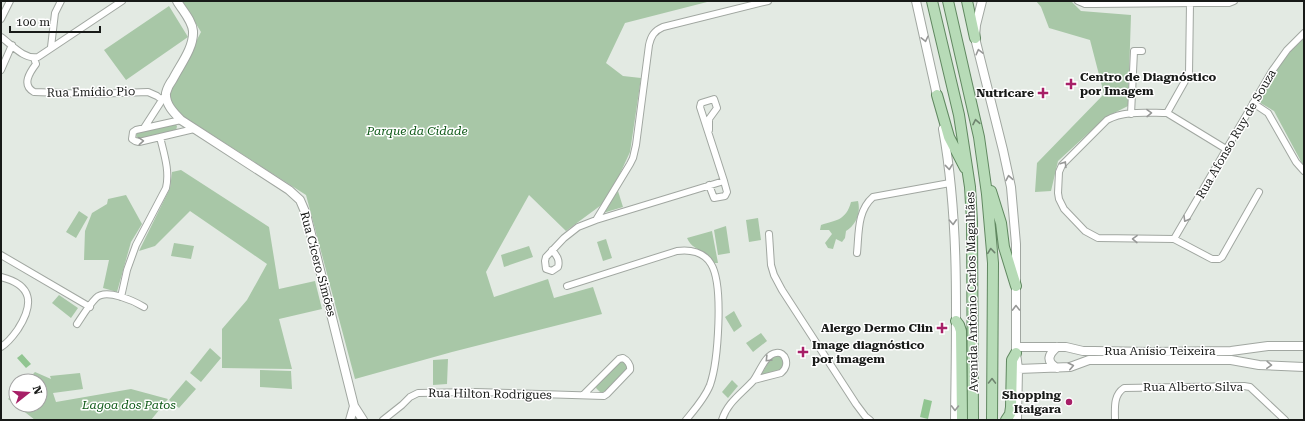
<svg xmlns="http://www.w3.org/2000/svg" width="1305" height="421" font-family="'Roboto Serif',serif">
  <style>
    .green { fill: #a8c7a7 }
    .water { fill: #91c591 }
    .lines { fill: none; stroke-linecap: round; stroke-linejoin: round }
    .minor-casing { stroke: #a1a7a1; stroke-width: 8 }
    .tertiary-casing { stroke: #a1a7a1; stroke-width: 10 }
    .primary-casing { stroke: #608860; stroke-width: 12 }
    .minor { stroke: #fff; stroke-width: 6 }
    .tertiary { stroke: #fff; stroke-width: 8 }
    .primary { stroke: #b7dbb7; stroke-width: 10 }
    .oneway { stroke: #979897 }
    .oneway2 { stroke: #6f846f }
    .poi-dot { fill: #a71f67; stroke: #fff; stroke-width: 1.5 }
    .labels { text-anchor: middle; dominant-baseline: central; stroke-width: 3; stroke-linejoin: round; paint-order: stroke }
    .poi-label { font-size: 12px; font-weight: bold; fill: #181a18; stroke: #fff; text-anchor: end }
    .street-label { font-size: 12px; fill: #181a18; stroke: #fff }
    .park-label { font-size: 12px; font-style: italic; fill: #0e5917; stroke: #fff }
  </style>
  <rect width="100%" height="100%" fill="#e3eae3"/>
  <path class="green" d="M182,1H711L625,23L606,63L623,76L641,78L630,152L618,178L604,203L566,231L529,195L486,272L494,297L548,279L554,298L593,287L602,314L452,352L355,379L306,195L164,104L201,32Z
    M1036,1H1071L1081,11L1131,15L1128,106L1106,117L1058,161L1051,191L1035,192L1037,163L1104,94L1090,40L1049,28L1041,7Z
    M169,6L188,37L126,80L104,50Z
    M1304,37V167L1274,111L1257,101L1285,57Z
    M175,124L177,126L176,131L140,140L137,139L136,133Z
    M181,170L269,227L279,289L315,281L322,309L279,319L292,369L222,368V329L247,300L267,264L190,211L155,246L139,251L170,188L172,172Z
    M618,191L623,207L603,213Z
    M126,195L142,224L131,242L117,292L103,288L109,260H84L85,231L92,213L107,204L108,199Z
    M858,201C861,213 856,225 846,231L845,238L842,242L836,239L833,249L828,248L825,243L832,234L829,230H820L821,225C837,220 846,220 851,202Z
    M79,211L88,217L76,238L66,232Z
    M758,218L761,240L749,242L746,220Z
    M726,226L730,253L718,255L714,230Z
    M712,231L718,263H713C711,260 708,256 704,253C697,248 691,247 687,238Z
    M606,239L612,258L603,261L597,242Z
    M174,243L194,246L191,259L171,256Z
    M529,246L533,257L504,267L501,255Z
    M59,295L78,308L71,318L52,303Z
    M734,311L742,326L734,332L725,317Z
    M761,333L767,341L753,352L746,343Z
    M210,348L221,358L201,382L190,373Z
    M776,355C785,358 785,363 781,371L761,375L772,357Z
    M448,359L447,384L433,385V360Z
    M618,360H623L628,365C626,374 610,390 601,393L596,388L598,381Z
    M260,370L291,371L292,389L260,387Z
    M35,372L51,379L50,376L80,373L83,389L53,393L56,402L131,389L168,399L151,420H35L8,399L16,391V405H40V381H26Z
    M186,380L196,389L179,408L169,400Z
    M732,380L738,386L728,398L722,392Z"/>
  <path class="water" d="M22,354L31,364L26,368L17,358Z
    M924,399L932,401L928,419L920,417Z"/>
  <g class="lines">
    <defs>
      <path id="minor" d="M1078,1L1085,4H1093L1199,3H1229L1234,1
        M1,19L10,1
        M1,37C11,44 24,60 38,57L122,1
        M51,47L55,13L61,1
        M34,58L36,64C30,72 21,85 34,92L91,94L148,92L157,96L162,100
        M1,70L12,45
        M1253,103L1268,113L1296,162L1304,171
        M1167,113C1148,113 1124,110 1107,120L1062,165L1059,172L1058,193L1059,199L1064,209L1085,231L1098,238L1174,239L1212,259H1219L1222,257L1259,192
        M1167,113L1189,74L1190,3
        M1167,113L1226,149
        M1131,114L1134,51H1142
        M181,120L136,130L133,132L132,139L135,141L139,142L194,129
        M144,128L164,97
        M709,185L714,198L725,196L727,192L724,181
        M596,220L724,181L700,107L701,103L714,99L717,108L709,119V130
        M769,234L771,265L774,275L782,290L856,404L865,416L870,420
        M1174,239L1272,71L1287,50L1304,33
        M552,250C557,256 560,260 558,267L552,271L546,269L545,261L546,257L564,238L578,227L596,220L630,164L633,158L636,145L649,45C651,36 654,31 663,27L768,1
        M857,253C859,233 857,211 873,197L950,183
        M1,255L90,307
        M1,277C33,285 34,304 18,329C13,336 9,342 1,347
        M567,286L677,251C690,249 704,252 711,264C724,285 718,362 710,385C705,398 695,409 686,420
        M121,297L127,270L136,245L166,188C170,171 164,154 160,137
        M77,324C83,315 89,305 96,298C106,288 134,301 144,307
        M383,420L402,405L410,397L418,393L475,392L604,396L607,394L630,370C631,365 627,360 623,358L619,359L583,395
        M722,420C727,403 741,394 753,381C759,374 765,354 776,353C785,351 791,365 781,373L754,380
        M1115,420C1115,409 1113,395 1124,388L1244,386L1250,387L1285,420"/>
      <path id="tertiary" d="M177,1C182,10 192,20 193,31C194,48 180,65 173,79C170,83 167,89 166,93C165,104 174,113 181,120L289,190L300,200L306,214L354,406L363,420
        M916,1L938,100
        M982,1L976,25L975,38L1003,150L1011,187L1016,244V353L1018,369L1017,420
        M943,129C960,224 956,323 955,420
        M1016,347H1066L1083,351H1094L1151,352L1231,351L1268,346H1304
        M1057,368C1045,361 1049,354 1057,347
        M1018,369L1070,367L1089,360H1231L1259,365L1304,367
        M350,420L354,406"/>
      <path id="primary" d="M932,1L959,115L970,187L972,221L973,420
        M948,1L979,137L987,194L993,263L992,420
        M967,1L975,38
        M937,95L949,137L965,168
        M991,191L1001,223L1004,247L1016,286
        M956,321L959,325L961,331L962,420
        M1006,420L1010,414L1011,407L1012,360L1016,353"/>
    </defs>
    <use href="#minor" class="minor-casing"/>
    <use href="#tertiary" class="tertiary-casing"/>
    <use href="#primary" class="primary-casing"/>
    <use href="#minor" class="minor"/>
    <use href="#tertiary" class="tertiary"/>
    <use href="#primary" class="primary"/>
  </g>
  <defs><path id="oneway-chevron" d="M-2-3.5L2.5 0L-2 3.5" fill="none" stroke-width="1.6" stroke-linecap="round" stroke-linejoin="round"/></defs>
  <g class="oneway">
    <use href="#oneway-chevron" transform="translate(925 39) rotate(77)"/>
    <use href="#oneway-chevron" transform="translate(979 52) rotate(-104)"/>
    <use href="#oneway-chevron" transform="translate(1149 113) rotate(-1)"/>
    <use href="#oneway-chevron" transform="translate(141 141) rotate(-4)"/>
    <use href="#oneway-chevron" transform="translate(1064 164) rotate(-58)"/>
    <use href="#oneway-chevron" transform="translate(949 167) rotate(84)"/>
    <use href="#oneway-chevron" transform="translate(1009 178) rotate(-100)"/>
    <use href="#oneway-chevron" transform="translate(1186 219) rotate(120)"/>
    <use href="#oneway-chevron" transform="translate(953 222) rotate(87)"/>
    <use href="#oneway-chevron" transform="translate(1135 239) rotate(-179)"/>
    <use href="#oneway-chevron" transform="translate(1016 308) rotate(-91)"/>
    <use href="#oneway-chevron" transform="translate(768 359) rotate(134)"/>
    <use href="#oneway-chevron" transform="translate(1269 365) rotate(3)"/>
    <use href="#oneway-chevron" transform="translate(1071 366) rotate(-13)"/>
    <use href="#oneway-chevron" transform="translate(955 408) rotate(91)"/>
  </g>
  <g class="oneway2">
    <use href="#oneway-chevron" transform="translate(976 122) rotate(-101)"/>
    <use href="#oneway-chevron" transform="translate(991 251) rotate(-96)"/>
    <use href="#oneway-chevron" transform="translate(992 381) rotate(-89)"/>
  </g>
  <g class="poi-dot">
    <path d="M1069 78h4v4h4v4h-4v4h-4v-4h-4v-4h4z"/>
    <path d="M1041 87h4v4h4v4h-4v4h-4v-4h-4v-4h4z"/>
    <path d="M940 322h4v4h4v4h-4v4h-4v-4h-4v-4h4z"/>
    <path d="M801 346h4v4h4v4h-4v4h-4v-4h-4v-4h4z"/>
    <circle cx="1069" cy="402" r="4"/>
  </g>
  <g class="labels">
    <g class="poi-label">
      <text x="1080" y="77" text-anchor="start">Centro de Diagnóstico<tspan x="1080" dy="14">por Imagem</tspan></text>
      <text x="1034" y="93">Nutricare</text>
      <text x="933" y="328">Alergo Dermo Clin</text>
      <text x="812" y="345" text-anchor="start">Image diagnóstico<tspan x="812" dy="14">por imagem</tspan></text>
      <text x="1061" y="395">Shopping<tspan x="1061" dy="14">Itaigara</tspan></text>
    </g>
    <g class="street-label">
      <text transform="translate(91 92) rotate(-1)">Rua Emídio Pio</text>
      <text transform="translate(1236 134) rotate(-60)">Rua Afonso Ruy de Souza</text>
      <text transform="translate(318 264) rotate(75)">Rua Cícero Simões</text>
      <text transform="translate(972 292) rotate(-91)">Avenida Antônio Carlos Magalhães</text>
      <text x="1160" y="351">Rua Anísio Teixeira</text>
      <text x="1193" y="387">Rua Alberto Silva</text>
      <text transform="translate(490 394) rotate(1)">Rua Hilton Rodrigues</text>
    </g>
    <g class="park-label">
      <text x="417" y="131">Parque da Cidade</text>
      <text x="129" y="405">Lagoa dos Patos</text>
    </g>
  </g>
  <rect width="1305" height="421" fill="none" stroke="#181a18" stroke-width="4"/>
  <g transform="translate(28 393) rotate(73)"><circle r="19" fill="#ffffff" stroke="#a3a3a3"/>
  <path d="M0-3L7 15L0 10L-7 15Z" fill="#a71f67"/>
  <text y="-6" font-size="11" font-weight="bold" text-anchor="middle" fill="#181a18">N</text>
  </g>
  <path d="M10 26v6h90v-6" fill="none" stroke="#181a18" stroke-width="2"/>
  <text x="16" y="26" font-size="12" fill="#181a18" stroke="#ffffff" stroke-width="3" paint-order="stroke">100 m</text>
</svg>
